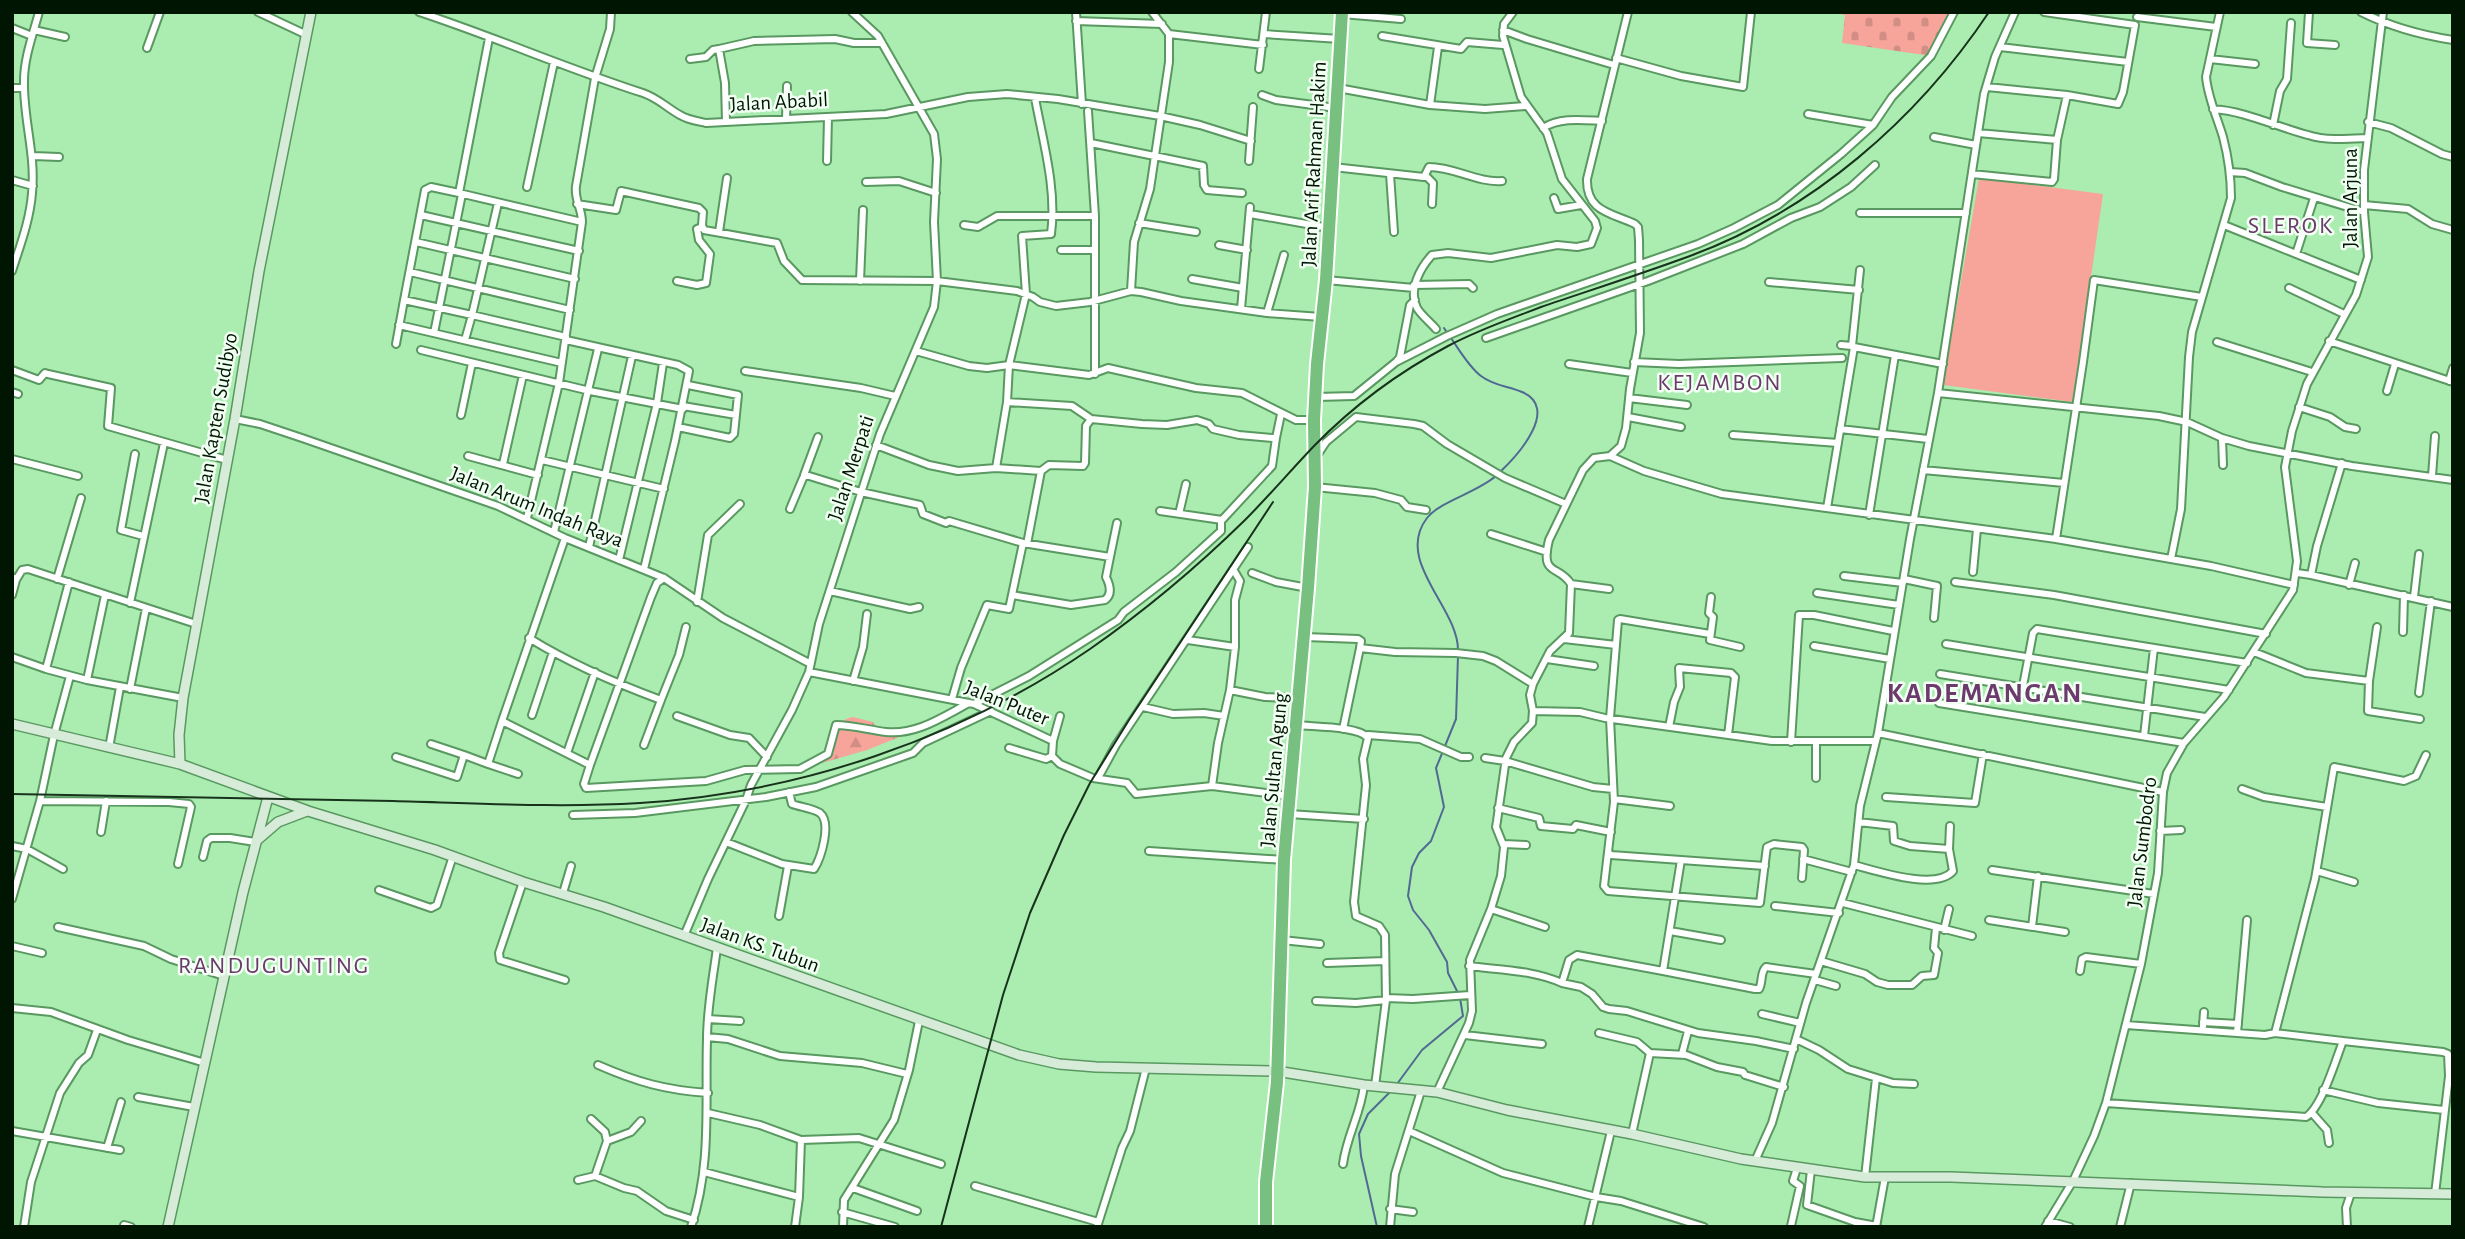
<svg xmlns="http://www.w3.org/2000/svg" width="2465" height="1239" font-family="'Alegreya Sans',sans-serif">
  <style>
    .forest { fill: url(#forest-firs) }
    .cemetery { fill: url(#cemetery-stones) }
    .pitch { fill: #f7a59b }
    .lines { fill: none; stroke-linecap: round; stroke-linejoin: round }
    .stream { stroke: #506a92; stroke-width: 2 }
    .street-casing { stroke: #599860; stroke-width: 10 }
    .secondary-casing { stroke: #599860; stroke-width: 12 }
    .highway-casing { stroke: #fff; stroke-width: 16 }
    .street { stroke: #fff; stroke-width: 6 }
    .secondary { stroke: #d6ecd9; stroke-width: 9 }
    .highway { stroke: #77c07f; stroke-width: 12 }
    .rail { stroke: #17331b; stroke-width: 2 }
    .labels { text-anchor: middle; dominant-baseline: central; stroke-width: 5; stroke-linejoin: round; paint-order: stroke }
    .street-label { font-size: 21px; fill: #001603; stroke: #f2fff3 }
    .quarter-label { font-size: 24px; letter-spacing: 2px; fill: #6c3a6c; stroke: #f2fff3 }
    .district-label { font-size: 28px; font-weight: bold; letter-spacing: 2px; fill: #6c3a6c; stroke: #f2fff3 }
  </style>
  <defs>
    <pattern id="forest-firs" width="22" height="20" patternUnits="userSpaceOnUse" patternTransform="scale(1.75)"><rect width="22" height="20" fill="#f7a59b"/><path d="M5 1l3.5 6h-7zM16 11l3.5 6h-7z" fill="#d28d84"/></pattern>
    <pattern id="cemetery-stones" width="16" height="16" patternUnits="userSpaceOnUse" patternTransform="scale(1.75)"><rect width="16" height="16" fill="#f7a59b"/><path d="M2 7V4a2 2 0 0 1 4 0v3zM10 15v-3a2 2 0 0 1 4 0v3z" fill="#d28d84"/></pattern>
  </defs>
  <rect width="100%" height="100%" fill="#abedb1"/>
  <path class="forest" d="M853,717L873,722L877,729L894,731L902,736L867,750L815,765L818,760L834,753C833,738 835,720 853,717Z"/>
  <path class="cemetery" d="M1830,12H1954L1931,56L1842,43L1845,15Z"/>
  <path class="pitch" d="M1979,178L2103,194L2073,402L1943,385Z"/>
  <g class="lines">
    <path class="stream" d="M1444,328L1448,334
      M1451,338C1460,351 1469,367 1481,376C1494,386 1508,386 1522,392C1560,408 1518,455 1501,471
      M1458,650C1458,607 1394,561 1427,518C1440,501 1479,492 1497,475
      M1445,746L1456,719L1458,656
      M1443,751L1436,768L1444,807L1431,841L1419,853L1412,867L1408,896L1413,910L1429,930L1447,962L1448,973L1458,993
      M1397,1084L1422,1050L1463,1016L1460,998
      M1377,1227L1361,1156L1359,1134L1368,1114L1391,1091"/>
    <defs>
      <path id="street" d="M258,12L307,35
        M419,12C495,37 568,69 643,93C658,98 667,108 680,115C688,120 697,121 706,123L886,114L968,97L1007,94L1058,99L1160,116L1200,125L1251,141
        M1076,12L1082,104
        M2015,12L1995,57L1984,94L1938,393L2159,416L2187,422L2222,438L2249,446L2352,466L2453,480
        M2309,12L2307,43L2335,45
        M2361,12C2391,27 2420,35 2453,40
        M1342,14L1401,19
        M2137,17L2216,27
        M1076,21L1162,24
        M12,28L32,36
        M34,30L65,37
        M1503,30L1527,39L1614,65
        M1169,34L1263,45
        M1264,34L1340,39
        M1382,36L1461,49L1467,42L1503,45
        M489,38L459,193L582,222L559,383L527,518
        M2000,47L2128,62
        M147,48L160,12
        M1616,58L1681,76L1743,87L1751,12
        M690,59L706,57L713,50L719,49
        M2210,59L2255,64
        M1259,69L1266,12
        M1987,87L2067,95L2118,104L2123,92L2135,25L2044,12
        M12,88H24
        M1338,88L1430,105L1485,109L1525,106
        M1262,95L1276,100L1336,108
        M1430,105L1438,47
        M2213,109C2245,111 2277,127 2308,135C2327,141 2348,139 2368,138
        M1088,111L1095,216V374
        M1808,114L1873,125
        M786,119L787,86
        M726,122L725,83L719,49L754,41L835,39L854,43H882
        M2368,122L2391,128L2442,154L2453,157
        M2273,125L2280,91L2287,79L2291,23
        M1543,128C1560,117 1582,120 1602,121
        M1978,133L2057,140L2067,95
        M1934,137L1976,145
        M1091,143L1203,166L1204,185L1207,190L1242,193
        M33,156L59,157
        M827,161L828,117
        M1249,161L1253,107
        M1333,167L1424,177L1429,167C1455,167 1477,183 1502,181
        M2230,172L2245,173L2282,187L2364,212
        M1390,174L1394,232
        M1972,174L2052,182L2054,179L2057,140
        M1425,175L1433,183L1432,204
        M12,180L33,186
        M866,182L899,181L936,193
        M527,187L554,62
        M459,193L431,187L425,190L404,300L472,315L465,340
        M1554,198L1558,209L1581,205
        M498,203L472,315L566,337
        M577,204L616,210L621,191L699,208L703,212L702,225L704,230L777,243L784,261L802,280L937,281L1017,291L1033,297L1040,302L1056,306L1090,302L1131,291L1141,292L1181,301L1267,313L1321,317
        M2364,205L2408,209L2432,224L2453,230
        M1860,213H1966
        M1250,214L1329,228
        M421,215L579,251
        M582,222C582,208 574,200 576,186L595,78L610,29L611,12
        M1139,223L1196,232
        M964,225L978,227L997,216H1095
        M2224,225L2361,280
        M719,232L727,178
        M416,242L575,279
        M1219,245L1247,250
        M1061,250H1094
        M2296,254L2314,198
        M12,271C20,246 30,220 32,193C36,155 23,118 24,81C24,58 33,34 39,12
        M410,272L570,310
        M1192,279L1243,288
        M1326,280L1414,288
        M677,281L697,285L706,283L710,254L699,240L697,229L702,227
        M860,281L863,210
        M1769,282L1859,290
        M1414,285L1469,284L1473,288
        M2289,288L2344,314
        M1131,291L1134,242L1150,189L1169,62V34L1152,12
        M1241,309L1250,207
        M1267,313L1284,255
        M399,325L562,363
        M1436,329C1430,322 1421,315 1417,308C1408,290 1420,268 1432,255L1448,253L1491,258L1557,245L1577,247L1591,244L1597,228L1595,221L1562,179L1547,133L1521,97L1503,36L1504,24L1513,12
        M434,333L462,194
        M1486,338L1648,281L1743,244L1791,218L1820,207L1851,187L1875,165
        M566,340L678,365L689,371L675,441L644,569
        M2329,341L2453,382
        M2217,342L2312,372
        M396,344L404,300
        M1841,345L1852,346
        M1854,347L1852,346L1860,270
        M421,350L590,391L683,409
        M916,351L969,366L987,368L1009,365L1089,375L1108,368L1196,388L1242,393L1296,420H1314
        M1396,362L1447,336L1497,314L1698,244L1734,228L1778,205L1841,154L1873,125L1892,97L1931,56L1954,12
        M1634,362L1679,364L1842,358
        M1569,364L1632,373
        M12,370L39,380L45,373L48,374L111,388L108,426L227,460
        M745,371L861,388L895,396
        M2449,381L2453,368
        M2387,391L2395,364
        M12,392L18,394
        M1316,397L1354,396L1396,362L1400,357L1410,305L1415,300
        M1629,398L1687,405
        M1007,402L1072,406L1091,419L1142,424L1167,425L1197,420L1209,424L1213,429L1239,435L1273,438H1276L1281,414
        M683,406L736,415
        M2299,407L2330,417L2345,427L2356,429
        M461,415L472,363
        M1628,417L1681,427
        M235,419L260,424L302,438L498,506L565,538L664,578L723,618L809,663
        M678,427L730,438L734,434L738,395L688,385
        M1840,429L1928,439
        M1733,435L1838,443
        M2222,438L2223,465
        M876,445L929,465L958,471L996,468L1041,471L1049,465L1083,466L1085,463L1086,426L1091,419
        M135,454L121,530L143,536
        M468,456L538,475
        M1610,456L1621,446L1626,428L1630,389L1640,333L1639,240L1638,227L1635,224C1612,213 1586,212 1587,179L1628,12
        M1316,457L1326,442L1356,417L1414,424L1423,426L1447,444L1505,478L1566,504
        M12,459L78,476
        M542,460L664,489
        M503,464L523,375
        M996,468L1007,402L1009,365L1026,294L1022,236L1051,234C1057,189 1043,142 1035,98
        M1923,470L2064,483
        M804,475L818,437
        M2432,476L2435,436
        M1315,487L1375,493L1401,500L1407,507L1426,510
        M1827,508L1854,347L1943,364
        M790,509L803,478L806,475L861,492L920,505L923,514L946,523L949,521L1023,543L1110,557L1106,577C1109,583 1113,594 1105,600L1071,605L1012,595
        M1160,511L1222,520L1272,466L1276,438
        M1179,514L1186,484
        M1869,515L1895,355
        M554,532L598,349
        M1491,534L1547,552
        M565,538L502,721L590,765L651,597L657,583L664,578
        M2056,539L2083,362L2094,280L2202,297
        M1027,544L1041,471
        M589,547L632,356
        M1110,557L1117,523
        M2171,559L2181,509L2189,357L2192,332L2231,198C2231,178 2228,156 2223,137C2217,117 2208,98 2206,77L2220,12
        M619,560L657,403L663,363
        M1973,572L1977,529
        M1252,573L1276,582L1308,588
        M2297,573L2311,575L2317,546L2342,463
        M2311,575L2453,607
        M1844,576L1903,583
        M12,577L16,580L12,595
        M57,579L81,498
        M1904,579L1937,586L1934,618
        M16,580L22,570L28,569L196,624
        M69,582L46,669L87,680L183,698
        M1955,582L2054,595L2266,634
        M1571,584L1609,589
        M2349,585L2355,563
        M830,591L910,609L919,607
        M1817,593L1899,605
        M1711,597L1709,613L1713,617L1710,640L1740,647
        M2414,597L2419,554
        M697,602L708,535L740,504
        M130,603L164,443
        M2403,632L2404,595
        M1305,637L1358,639L1361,641L1360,648L1395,652L1456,653L1483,656L1496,661L1533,684
        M529,638C571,664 615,683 661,700L679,655L686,627
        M1564,639L1616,645
        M1188,640L1235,647
        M1946,644L2229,690
        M1814,646L1890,659
        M2254,652L2306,673L2369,681L2368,711L2420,719
        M12,657L46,669
        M1547,659L1594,666
        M809,672L974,704L1053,741L1052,756L1060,764L1093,778L1127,783L1136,794L1212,786L1290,796
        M1940,674L2205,717
        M87,680L105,595
        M853,681L863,647L867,614
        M2369,681L2377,627
        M2023,686L2033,633L2037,629L2247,663
        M130,689L146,608
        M1230,690L1235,647V600L1240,581L1233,569
        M2419,693L2431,601
        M952,699L961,668L987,605L1009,609L1023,543
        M1939,703L2184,743
        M974,704L1029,676L1118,620L1124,612L1176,572L1221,531V521
        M1143,707L1173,714L1204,713L1224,716
        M1533,711L1580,712L1605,718L1772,741H1876
        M532,715L553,652
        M677,716L730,735L749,738L767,757
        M1297,725C1313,727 1359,726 1368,738L1363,759L1366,785L1354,902L1356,916L1379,926L1385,935L1386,1000L1375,1086
        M1669,727L1674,702L1680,687L1679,668L1731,673L1735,677L1728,735
        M1343,729L1360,648
        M1878,733L2163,792
        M1368,735L1420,739L1461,757H1469
        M2144,736L2154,648
        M1053,741L1060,716
        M1791,742L1799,615H1814L1893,631
        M431,744L464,755
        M644,745L661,700
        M109,748L120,687
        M1009,748L1046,759L1052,756
        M567,753L595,672
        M396,757L457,777L464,755L488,764L502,721
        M1485,758L1505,761L1593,787L1613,789
        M488,764L518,774
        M590,765L584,784L586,788L706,781L745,770L800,769L828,754L836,725C852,725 869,730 886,732C917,735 942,717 969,703
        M1098,778L1116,745L1248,547
        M1816,778V742
        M1212,786L1218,743L1230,690L1265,697L1298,698
        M2242,789L2264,797L2327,807
        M1886,797L1975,803L1983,754
        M1614,799L1670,806
        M40,801L169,802L189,804L191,807L178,864
        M1498,808L1539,818L1541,826L1573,829L1576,825L1611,832
        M1289,814L1364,819
        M573,815L635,813L766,797L816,787L913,753L923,743L991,711
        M1859,822L1893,826L1894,841L1910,846L1949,849
        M2160,831L2181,830
        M101,832L106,801
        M726,842L782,864L814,869C821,858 832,823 820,813C813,808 800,807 792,804L789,792
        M1504,844L1526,845
        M12,846L27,849L63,869
        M1149,851L1284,860
        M1608,852L1604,886L1608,891L1760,903L1766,854L1767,847L1774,844L1802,847L1804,850L1802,878
        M203,857L207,841L211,838H230L255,842
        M1803,859L1852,872
        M1681,860L1611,855L1608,852L1614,802L1610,718L1618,620L1620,619L1710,634
        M1854,865C1877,871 1936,891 1953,871L1949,849L1950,826
        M1992,870L2154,894
        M2317,871L2354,882
        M523,882L499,953L500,960L565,980
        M379,890L431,908L437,905L453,856
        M563,893L571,866
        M12,899L40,801L54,735L70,676
        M1843,903L1972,936
        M1775,906L1839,913
        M1491,909L1545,927
        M779,916L788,866
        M1989,920L2065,932
        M58,927L144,946L171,959L224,976
        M2032,927L2038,876
        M1944,930L1949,909
        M1670,931L1721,940
        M684,936L708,879L746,800L751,785L792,710L809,672L819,624L880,434L934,307L937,281L934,222L937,159L934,134L878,36L852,12
        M1282,940L1320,944
        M12,946L42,953
        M1821,961L1865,974L1877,982L1888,985H1912L1922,976L1934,975L1938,953L1934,948L1936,928
        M1327,963L1385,961
        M1469,966C1500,970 1533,970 1562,983L1569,960L1577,955L1663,971L1681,860L1765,866
        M1663,971L1755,989H1759C1763,982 1760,972 1766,967L1816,974
        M2080,971L2082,959L2086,957L2141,964
        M1815,980L1836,986
        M1562,983L1581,987L1592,994L1603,1007L1609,1009L1627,1011L1698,1033L1756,1041L1794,1049
        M1386,998L1413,999L1470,995
        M1316,1001L1356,1003L1386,1000
        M12,1008L51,1012L128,1040L205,1063
        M1762,1014L1800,1023
        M708,1019L740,1021
        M2203,1022L2238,1024
        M2126,1025L2265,1035L2275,1033L2315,879L2334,767L2404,781L2416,776L2426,755
        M2203,1026L2204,1012
        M1599,1033L1637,1042L1650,1053L1632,1134
        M2237,1033L2247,920
        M1465,1035L1542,1044
        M707,1037L728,1039L780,1056L862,1063L907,1074
        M1796,1039L1819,1050L1848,1069L1893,1083L1914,1084
        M2343,1041L2443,1052L2448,1054L2449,1076L2435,1194
        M1650,1053L1686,1055L1717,1067L1743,1072L1745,1075L1784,1087
        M1682,1054L1688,1031
        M598,1065C637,1082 665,1090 708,1093
        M2323,1090L2378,1103L2444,1110
        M1437,1092L1469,1023L1472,1011L1470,960L1491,909L1501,876L1504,847L1496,827L1497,821L1506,758L1514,742L1532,723L1533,711L1530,695L1533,684L1550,651L1569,633L1571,584C1558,564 1540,577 1549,540L1583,470L1594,458L1610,456L1644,471L1722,494L2056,539L2211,566L2294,585
        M138,1097L194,1107
        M2106,1103L2306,1117C2322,1107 2336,1059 2343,1041L2275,1033
        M708,1113L760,1125L801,1140L859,1138L941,1164
        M2312,1113L2327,1130L2329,1143
        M591,1119L605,1132L607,1141
        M641,1121L631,1132L607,1141L595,1176L624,1188L637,1191L666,1211L694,1220
        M12,1131L120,1150
        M1409,1131L1503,1173L1596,1197L1621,1201L1704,1227
        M107,1148L121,1102
        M1755,1161L1772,1123L1806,1003L1854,865L1860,806L1878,733L1910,539L1938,393
        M1343,1164C1347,1134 1361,1114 1364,1085
        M1811,1170L1807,1205L1855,1222L1877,1226
        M704,1172L799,1197
        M1865,1177L1876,1078
        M578,1180L595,1176
        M975,1186L1098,1222
        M853,1188L917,1211
        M1390,1209L1413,1212
        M842,1212L895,1227
        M2048,1221L2070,1227
        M124,1225L131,1227
        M1791,1226L1800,1186L1793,1181L1797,1168
        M24,1227L31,1182L60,1093L79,1063L88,1055L97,1030
        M691,1227C712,1165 705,1103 707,1039C707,1008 713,978 717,948
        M795,1227L799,1197L801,1140
        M843,1227L844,1200L894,1120L909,1070L919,1021
        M1097,1227L1122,1148L1130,1131L1146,1068
        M1390,1227L1395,1174L1421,1091
        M1588,1227L1611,1131
        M1876,1227L1885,1177
        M2045,1227L2073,1181L2094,1136L2106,1103L2141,964L2152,905L2158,873L2163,792L2167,773L2184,743L2224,697L2293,590L2297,561L2285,467L2292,431L2307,384L2356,295L2368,257L2364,212V170L2383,12
        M2120,1227L2131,1183
        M2347,1227L2346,1208L2351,1193"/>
      <path id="secondary" d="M311,12L259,271L235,419L183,698L179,735L180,764L308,811L435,850L523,882L604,907L1019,1055L1059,1064L1096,1067L1276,1071L1364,1085L1437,1092L1507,1110L1632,1134L1741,1159L1865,1177H1951L2322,1192L2453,1194
        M12,724L180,764
        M256,841L278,822L307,811
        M168,1227L243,892L268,797"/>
      <path id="highway" d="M1266,1227V1182L1277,1082L1284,860L1308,588L1315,487L1314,420L1317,364L1326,280L1342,12"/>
    </defs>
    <use href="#street" class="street-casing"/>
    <use href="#secondary" class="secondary-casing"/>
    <use href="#highway" class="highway-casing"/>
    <use href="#street" class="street"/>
    <use href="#secondary" class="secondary"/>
    <use href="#highway" class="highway"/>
    <path class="rail" d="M12,794C139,796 266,799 393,801C475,803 558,808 640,803C799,793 959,739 1090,649C1146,610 1197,567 1245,520C1269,496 1291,470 1314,446C1353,406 1399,372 1448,346C1478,330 1510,319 1541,307C1591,290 1641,274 1690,256C1812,211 1917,120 1989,12
      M941,1227L1003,995L1030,913L1064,835L1090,783L1129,720L1273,502"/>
  </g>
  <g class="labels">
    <g class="street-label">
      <text transform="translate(779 102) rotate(-3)">Jalan Ababil</text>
      <text transform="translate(1314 164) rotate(-87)">Jalan Arif Rahman Hakim</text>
      <text transform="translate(2350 198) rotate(-90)">Jalan Arjuna</text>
      <text transform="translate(216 418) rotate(-80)">Jalan Kapten Sudibyo</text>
      <text transform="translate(851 468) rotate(-72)">Jalan Merpati</text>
      <text transform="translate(537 507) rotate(22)">Jalan Arum Indah Raya</text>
      <text transform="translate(1007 703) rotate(22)">Jalan Puter</text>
      <text transform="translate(1274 770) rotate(-85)">Jalan Sultan Agung</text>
      <text transform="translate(2142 842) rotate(-83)">Jalan Sumbodro</text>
      <text transform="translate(760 945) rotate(20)">Jalan KS. Tubun</text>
    </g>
    <g class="quarter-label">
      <text x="2291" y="226">SLEROK</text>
      <text x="1720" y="383">KEJAMBON</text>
      <text x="274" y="966">RANDUGUNTING</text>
    </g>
    <g class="district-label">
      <text x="1985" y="694">KADEMANGAN</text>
    </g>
  </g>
  <rect width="2465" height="1239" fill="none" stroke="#001603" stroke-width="28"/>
</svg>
